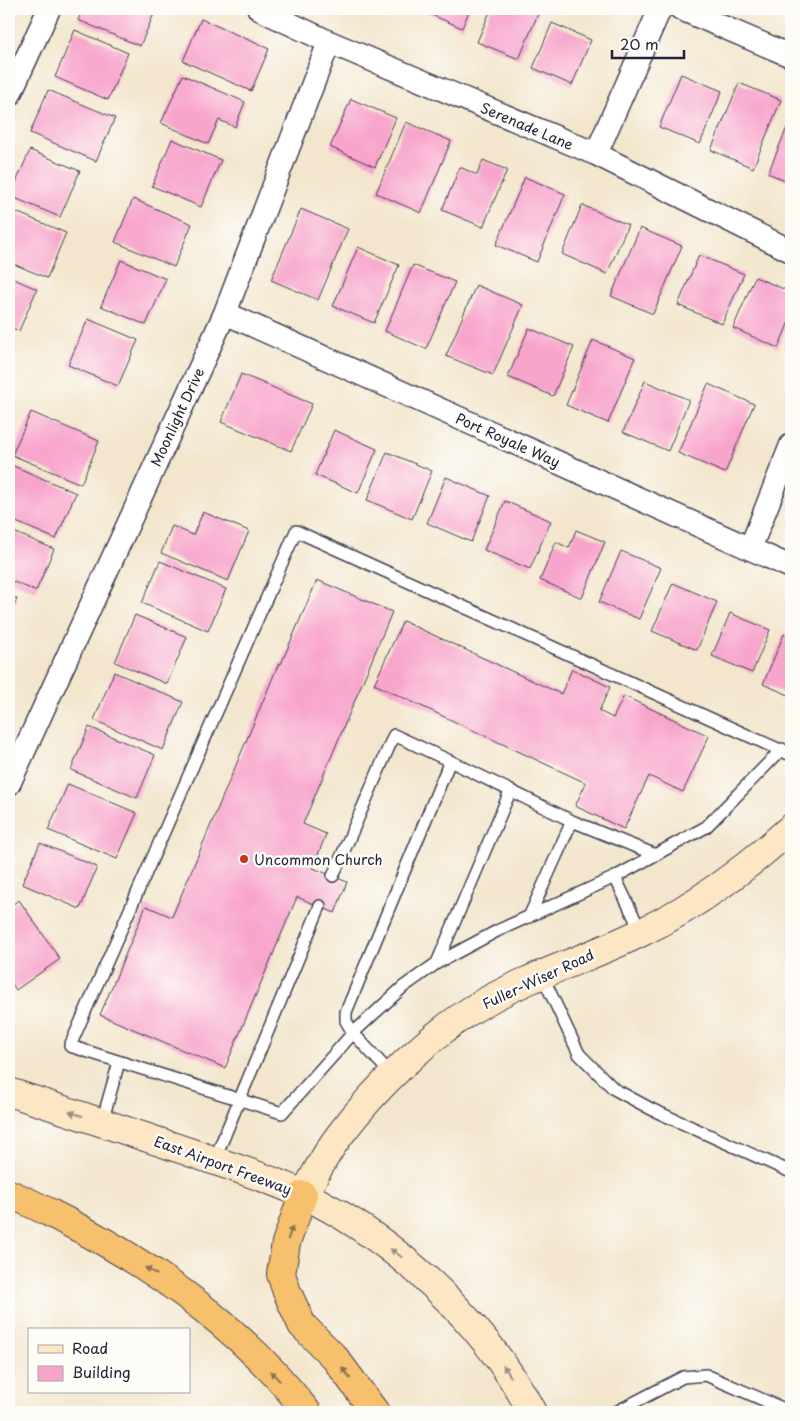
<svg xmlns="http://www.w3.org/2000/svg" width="800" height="1421" font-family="'Playpen Sans',sans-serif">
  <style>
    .building { fill: #f8a5cc }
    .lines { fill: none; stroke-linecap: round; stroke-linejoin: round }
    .lane-casing { stroke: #413f51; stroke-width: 14 }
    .street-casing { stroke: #413f51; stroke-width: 25 }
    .secondary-casing { stroke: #413f51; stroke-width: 30 }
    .highway-casing { stroke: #413f51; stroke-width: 30 }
    .lane { stroke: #fff; stroke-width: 11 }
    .street { stroke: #fff; stroke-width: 22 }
    .secondary { stroke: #fce6c4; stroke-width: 28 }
    .highway { stroke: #f7c06c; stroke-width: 28 }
    .oneway { fill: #9a8e86 }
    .oneway2 { fill: #8c7154 }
    .poi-dot { fill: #c8321e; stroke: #fdfcf7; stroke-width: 2 }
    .labels { text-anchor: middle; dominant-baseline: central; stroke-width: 5; stroke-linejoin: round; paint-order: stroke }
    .street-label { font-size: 14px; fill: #22223b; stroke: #fdfcf7 }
    .poi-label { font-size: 14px; fill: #22223b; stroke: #fdfcf7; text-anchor: start }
  </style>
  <rect width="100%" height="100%" fill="#fdfcf7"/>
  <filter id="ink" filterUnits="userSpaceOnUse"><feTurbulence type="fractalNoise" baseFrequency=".02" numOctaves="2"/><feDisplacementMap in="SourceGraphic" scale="10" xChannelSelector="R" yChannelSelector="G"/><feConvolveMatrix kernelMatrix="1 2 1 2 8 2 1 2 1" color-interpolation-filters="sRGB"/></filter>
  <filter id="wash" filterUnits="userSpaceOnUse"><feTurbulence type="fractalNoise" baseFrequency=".0096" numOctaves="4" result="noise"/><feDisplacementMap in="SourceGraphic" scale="20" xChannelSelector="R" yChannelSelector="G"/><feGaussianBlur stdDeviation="1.12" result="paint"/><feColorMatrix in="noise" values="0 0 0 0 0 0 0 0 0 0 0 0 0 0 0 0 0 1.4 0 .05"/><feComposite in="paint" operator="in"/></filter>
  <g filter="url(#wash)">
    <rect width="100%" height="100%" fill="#f3e6cd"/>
    <g id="blocks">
      <path class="building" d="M83,9H156L140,46L78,20Z
        M424,9H470L462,28L423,11Z
        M491,9H540L519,59L477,42Z
        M201,19L269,49L251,91L183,61Z
        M552,23L591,40L572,85L533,68Z
        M75,30L128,53L108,100L55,77Z
        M681,74L722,91L700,144L659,127Z
        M183,75L245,102L235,127L219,120L208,144L161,123Z
        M739,83L781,100L753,168L711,150Z
        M48,90L115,118L96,161L30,133Z
        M351,99L396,118L375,167L330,147Z
        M406,122L451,141L421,213L376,193Z
        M789,123L791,124V183L768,173Z
        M172,139L221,160L201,207L152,186Z
        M30,150L80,171L60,217L10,196Z
        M483,160L507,170L483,227L442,210L460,167L477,175Z
        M525,177L565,194L537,262L496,245Z
        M133,199L192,224L174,267L115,242Z
        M582,205L628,225L607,274L562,254Z
        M9,209L66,233L47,278L9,262Z
        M301,209L348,229L318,300L271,280Z
        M640,228L682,246L653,314L611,296Z
        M358,247L399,265L374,323L333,306Z
        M699,255L744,274L722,324L678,305Z
        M121,260L166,279L146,325L101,306Z
        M413,265L455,282L426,349L385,331Z
        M9,277L37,289L19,331L9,327Z
        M755,277L791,292V317L778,348L733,328Z
        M476,285L523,305L493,375L446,356Z
        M88,319L138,340L118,386L68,365Z
        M529,328L574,347L553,396L508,377Z
        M593,340L635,358L608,423L566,405Z
        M241,374L312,404L291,451L221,422Z
        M645,381L689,400L668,451L623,432Z
        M708,384L754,404L725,473L678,453Z
        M31,412L99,441L81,484L12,455Z
        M334,430L377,449L358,493L315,475Z
        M387,452L432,471L412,519L367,500Z
        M9,464L76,493L56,539L9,519Z
        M446,477L490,496L471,542L427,523Z
        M505,501L551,521L530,569L484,550Z
        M203,512L249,531L228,581L161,553L172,526L193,535Z
        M9,530L54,549L36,591L9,580Z
        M576,530L605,542L582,598L540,580L556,542L569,548Z
        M621,551L661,568L639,619L599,602Z
        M160,561L226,589L208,631L142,603Z
        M317,580L392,612L303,824L326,834L313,868L347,882L335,913L297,897L225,1068L100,1015L146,906L172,917L279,663L281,664Z
        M673,583L717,602L697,650L652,631Z
        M9,595L17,599L9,618Z
        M730,613L770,630L752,673L712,656Z
        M135,615L187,637L167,684L115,662Z
        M403,621L561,694L572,669L610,687L599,711L613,718L624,696L709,736L683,792L649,776L624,829L575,806L586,783L374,684Z
        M784,634L791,637V696L763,684Z
        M114,672L183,702L163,750L94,720Z
        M89,727L155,755L137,798L71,770Z
        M68,784L137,813L117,859L48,830Z
        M40,843L97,867L80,909L22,884Z
        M19,900L60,959L16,990L9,979V907Z"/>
    </g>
  </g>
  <g filter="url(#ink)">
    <use href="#blocks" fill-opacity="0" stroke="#413f51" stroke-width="1"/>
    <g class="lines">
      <defs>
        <path id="lane" d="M656,855L572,821L450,761L346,1012V1021L353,1033L403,987L437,963L497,931L615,877L706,827L782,749
          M333,876L394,735L450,761
          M615,877L641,932
          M529,917L572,821
          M437,963L510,792
          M542,975L579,1054L614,1089L653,1110L791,1172
          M392,1075L353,1033L282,1113L70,1046L296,531L791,755
          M102,1122L119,1062
          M214,1161L320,906
          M616,1412L683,1377L706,1375L791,1412"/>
        <path id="street" d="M259,9L329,42L596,154L791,251
          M681,9L791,56
          M9,96L49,9
          M596,154L660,9
          M225,313L791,567
          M750,549L791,445
          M9,784L225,313L329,42"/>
        <path id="secondary" d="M9,1092C70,1112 131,1132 192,1153C229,1166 267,1177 302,1194C394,1238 485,1322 532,1412
          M303,1195C315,1176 325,1154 339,1136C374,1089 431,1033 483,1003C533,974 590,958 642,932C698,905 745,869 791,828"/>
        <path id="highway" d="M9,1194C28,1201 46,1211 64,1220C155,1267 244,1330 307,1412
          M303,1195L286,1243L281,1274L287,1292L302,1325L335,1358L375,1412"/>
      </defs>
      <use href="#lane" class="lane-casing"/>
      <use href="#street" class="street-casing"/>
      <use href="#secondary" class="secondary-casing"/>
      <use href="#highway" class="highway-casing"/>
      <use href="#lane" class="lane"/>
      <use href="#street" class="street"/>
      <use href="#secondary" class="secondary"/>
      <use href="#highway" class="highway"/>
    </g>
    <defs><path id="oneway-solid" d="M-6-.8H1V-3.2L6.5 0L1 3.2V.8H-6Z" transform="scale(1.25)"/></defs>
    <g class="oneway">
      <use href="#oneway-solid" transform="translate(76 1114) rotate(-162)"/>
      <use href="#oneway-solid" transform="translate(396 1253) rotate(-144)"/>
      <use href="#oneway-solid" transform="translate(507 1371) rotate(-123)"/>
    </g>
    <g class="oneway2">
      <use href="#oneway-solid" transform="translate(290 1233) rotate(-71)"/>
      <use href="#oneway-solid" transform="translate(151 1271) rotate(-148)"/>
      <use href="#oneway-solid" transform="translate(346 1373) rotate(-127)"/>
      <use href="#oneway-solid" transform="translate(275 1376) rotate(-134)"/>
    </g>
  </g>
  <circle class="poi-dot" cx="244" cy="859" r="5"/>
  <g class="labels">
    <g class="street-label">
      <text transform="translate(527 126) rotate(23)">Serenade Lane</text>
      <text transform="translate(177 417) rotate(-65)">Moonlight Drive</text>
      <text transform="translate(508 440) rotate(24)">Port Royale Way</text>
      <text transform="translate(538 979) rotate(-25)">Fuller-Wiser Road</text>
      <text transform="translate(223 1165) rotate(20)">East Airport Freeway</text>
    </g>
    <g class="poi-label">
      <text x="254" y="859">Uncommon Church</text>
    </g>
  </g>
  <rect width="800" height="1421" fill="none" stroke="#fdfcf7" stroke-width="30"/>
  <rect x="28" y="1328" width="162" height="65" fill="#fdfcf7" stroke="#a5a5ac"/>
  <rect x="38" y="1345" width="25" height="8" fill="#fce6c4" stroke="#a5a5ac"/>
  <text x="72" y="1354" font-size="15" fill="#22223b">Road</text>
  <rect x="38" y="1366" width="25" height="15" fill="#f8a5cc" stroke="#a5a5ac"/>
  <text x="72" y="1378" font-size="15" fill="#22223b">Building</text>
  <path d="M612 50v8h72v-8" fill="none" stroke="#22223b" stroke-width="2.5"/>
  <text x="620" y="50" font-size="15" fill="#22223b" stroke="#fdfcf7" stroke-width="4" paint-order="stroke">20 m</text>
</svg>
